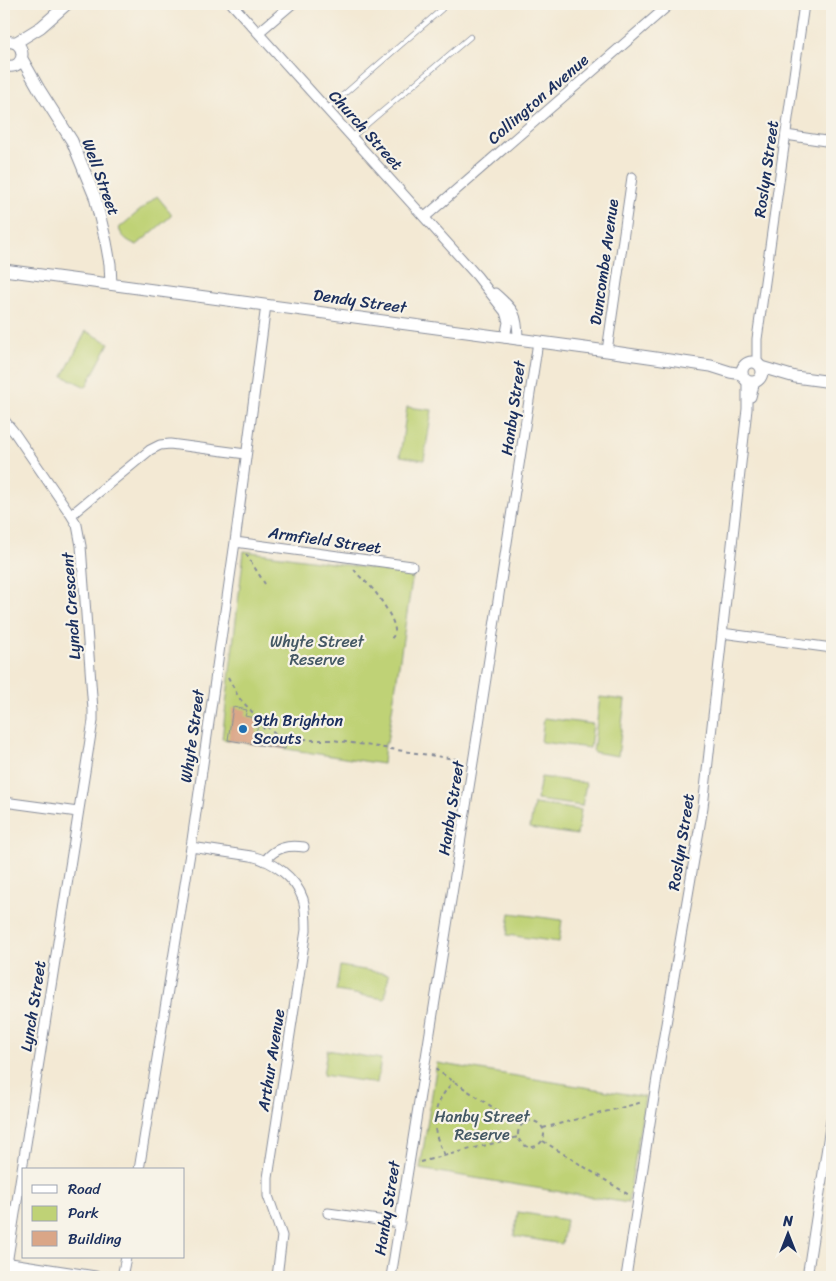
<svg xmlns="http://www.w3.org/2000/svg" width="836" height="1281" font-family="Sriracha,sans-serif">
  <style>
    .green { fill: #bfd276; stroke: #6d806a }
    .building { fill: #daa687 }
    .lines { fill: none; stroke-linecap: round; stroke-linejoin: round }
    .service-casing { stroke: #878c99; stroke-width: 6 }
    .minor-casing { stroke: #878c99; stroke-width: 11 }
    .tertiary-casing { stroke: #878c99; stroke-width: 13 }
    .path { stroke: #878c99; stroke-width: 2; stroke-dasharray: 4 4; stroke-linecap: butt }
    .service { stroke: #fff; stroke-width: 4.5 }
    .minor { stroke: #fff; stroke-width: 9 }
    .tertiary { stroke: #fff; stroke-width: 11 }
    .poi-dot { fill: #1f6fb2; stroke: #f7f3e8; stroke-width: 2 }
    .labels { text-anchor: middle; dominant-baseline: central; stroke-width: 4.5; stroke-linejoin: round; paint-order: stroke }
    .street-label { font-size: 16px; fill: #1b2f5e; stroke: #f7f3e8 }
    .park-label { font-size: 16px; fill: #445864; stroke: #f7f3e8 }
    .poi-label { font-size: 16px; fill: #1b2f5e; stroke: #f7f3e8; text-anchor: start }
  </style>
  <rect width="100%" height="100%" fill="#f7f3e8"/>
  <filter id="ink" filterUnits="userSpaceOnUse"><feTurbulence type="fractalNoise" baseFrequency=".02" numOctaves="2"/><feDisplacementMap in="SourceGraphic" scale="10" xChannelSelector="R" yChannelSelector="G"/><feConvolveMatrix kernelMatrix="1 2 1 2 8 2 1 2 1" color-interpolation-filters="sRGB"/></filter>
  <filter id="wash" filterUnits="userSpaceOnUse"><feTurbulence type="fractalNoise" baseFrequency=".0096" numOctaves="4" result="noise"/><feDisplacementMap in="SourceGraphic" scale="20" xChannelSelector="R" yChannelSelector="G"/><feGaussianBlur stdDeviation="1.12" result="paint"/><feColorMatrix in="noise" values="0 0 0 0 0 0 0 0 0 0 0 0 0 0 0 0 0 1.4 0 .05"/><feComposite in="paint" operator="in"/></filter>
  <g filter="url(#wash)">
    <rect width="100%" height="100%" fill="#f3e9d4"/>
    <path class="green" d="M157,196L171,213V216L137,245C129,242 121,237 119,228Z
      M86,331L109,343L86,387L63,376Z
      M407,407L432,410L424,460L400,456Z
      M244,551L413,574L387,743H385L383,764L222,739Z
      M600,697L625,700L618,756L593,752Z
      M544,718L593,724L590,748L541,742Z
      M541,777L586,783L582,806L537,800Z
      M534,804L581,810L577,835L530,828Z
      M510,913L562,920L559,942L507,935Z
      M340,966L389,974L385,999L336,991Z
      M327,1050L381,1059L377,1083L323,1075Z
      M437,1063L645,1097L628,1203L420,1169Z
      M518,1212L566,1220L562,1244L514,1236Z"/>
    <g id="blocks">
      <path class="building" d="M233,707L247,710L245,716L259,719L256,734L279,738L286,742L285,749L228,740Z"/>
    </g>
  </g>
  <g filter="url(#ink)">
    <use href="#blocks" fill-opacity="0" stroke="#878c99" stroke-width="1"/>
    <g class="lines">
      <defs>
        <path id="service" d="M327,109L442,9
          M352,137L470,37"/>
        <path id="minor" d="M232,4L477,276L505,312L508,322L505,338
          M258,33L292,4
          M786,135L832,142
          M425,217L670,4
          M495,293C514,310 518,313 518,340
          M607,351L632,177
          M757,363V339L804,4
          M751,397L755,381
          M4,420L14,432L71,515L77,525L81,546L93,710V721L7,1264
          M71,515L150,450L160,445L170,444L246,454
          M235,542L412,566
          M722,633L832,648
          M4,802L78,812
          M191,847L251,856C273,861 295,877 303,899C306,909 306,920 306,930L268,1178V1196L282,1236L277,1277
          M265,861C275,847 288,845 304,847
          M139,1170L191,847L235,542L266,305
          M328,1213L400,1223
          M122,1277L126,1257
          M391,1277L474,756L538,342
          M626,1277L659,1065L703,807L747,409V381
          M807,1277L832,1114"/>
        <path id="tertiary" d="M4,43C27,35 29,73 4,65
          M15,43L41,27L67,4
          M22,59L39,89L72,141L95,197L106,242L110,264L111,284
          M4,270L607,351L711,366L730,372L742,374
          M742 372a10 10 0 1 1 20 0a10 10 0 1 1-20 0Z
          M761,367L795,377L832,382
          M4,1263L95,1277"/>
      </defs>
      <use href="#service" class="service-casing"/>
      <use href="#minor" class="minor-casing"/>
      <use href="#tertiary" class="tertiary-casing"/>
      <path class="path" d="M246,554L265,584
        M354,569C358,576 364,580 370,586C378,594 396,621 395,632C394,636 393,636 391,639
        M228,677L239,698L256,716L264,720L270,730L275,734L311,740H333L461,760
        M260,718L266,735L286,738V736
        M435,1069L521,1126
        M518 1134a13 13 0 1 1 26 0a13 13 0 1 1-26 0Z
        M543,1128L643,1102
        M543,1141L629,1195
        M445,1155C429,1128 431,1105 454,1081
        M420,1162L518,1137"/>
      <use href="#service" class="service"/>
      <use href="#minor" class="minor"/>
      <use href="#tertiary" class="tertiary"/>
    </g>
  </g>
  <circle class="poi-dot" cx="243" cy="729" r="5"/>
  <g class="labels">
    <g class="street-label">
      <text transform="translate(538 99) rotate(-41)">Collington Avenue</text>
      <text transform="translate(366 130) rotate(48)">Church Street</text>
      <text transform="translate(766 169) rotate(-82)">Roslyn Street</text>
      <text transform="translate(101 177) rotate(70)">Well Street</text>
      <text transform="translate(604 262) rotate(-82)">Duncombe Avenue</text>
      <text transform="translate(360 301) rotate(8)">Dendy Street</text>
      <text transform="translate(513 408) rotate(-82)">Hanby Street</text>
      <text transform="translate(325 540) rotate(8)">Armfield Street</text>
      <text transform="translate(71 606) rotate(-94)">Lynch Crescent</text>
      <text transform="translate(192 736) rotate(-82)">Whyte Street</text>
      <text transform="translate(451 808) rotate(-81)">Hanby Street</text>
      <text transform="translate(681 842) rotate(-81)">Roslyn Street</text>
      <text transform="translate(33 1006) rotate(-81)">Lynch Street</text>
      <text transform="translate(271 1060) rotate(-81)">Arthur Avenue</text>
      <text transform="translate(387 1208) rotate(-81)">Hanby Street</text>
    </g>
    <g class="park-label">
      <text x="317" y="641">Whyte Street<tspan x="317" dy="18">Reserve</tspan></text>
      <text x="482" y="1116">Hanby Street<tspan x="482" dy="18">Reserve</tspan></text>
    </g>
    <g class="poi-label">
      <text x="253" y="720">9th Brighton<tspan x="253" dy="18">Scouts</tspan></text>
    </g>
  </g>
  <rect width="836" height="1281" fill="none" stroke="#f7f3e8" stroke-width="20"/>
  <rect x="22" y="1168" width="162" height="90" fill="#f7f3e8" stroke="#9fa5b1"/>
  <rect x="32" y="1185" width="25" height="8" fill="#ffffff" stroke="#9fa5b1"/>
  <text x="68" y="1194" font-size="15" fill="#1b2f5e">Road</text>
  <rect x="32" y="1206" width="25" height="15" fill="#bfd276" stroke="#9fa5b1"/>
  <text x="68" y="1218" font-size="15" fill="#1b2f5e">Park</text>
  <rect x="32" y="1231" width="25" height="15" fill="#daa687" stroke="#9fa5b1"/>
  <text x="68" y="1244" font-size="15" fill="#1b2f5e">Building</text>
  <g transform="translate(788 1234)" stroke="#f7f3e8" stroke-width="4" paint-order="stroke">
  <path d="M0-4L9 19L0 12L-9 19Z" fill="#1b2f5e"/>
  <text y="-8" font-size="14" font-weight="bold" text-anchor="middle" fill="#1b2f5e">N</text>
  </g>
</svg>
